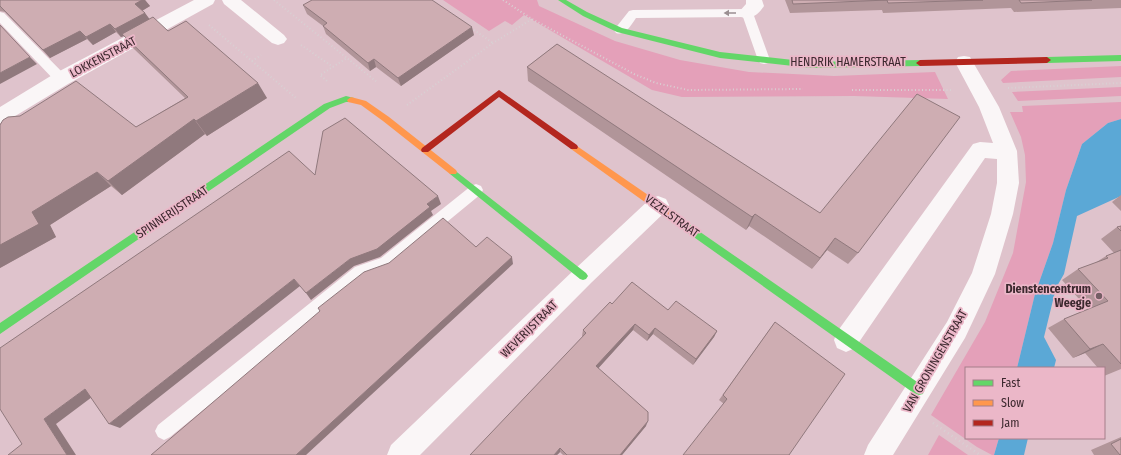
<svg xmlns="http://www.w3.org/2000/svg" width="1121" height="455" font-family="'Fira Sans Condensed',sans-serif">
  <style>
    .green { fill: #e4a0b9 }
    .water { fill: #5ba8d6 }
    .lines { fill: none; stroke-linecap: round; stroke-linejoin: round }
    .path-far1 { stroke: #d9d0d3; stroke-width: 2; stroke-dasharray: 1 2.5; stroke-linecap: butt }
    .path { stroke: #d9d0d3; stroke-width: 2.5; stroke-dasharray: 1 3.5; stroke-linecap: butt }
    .lane { fill: #faf6f7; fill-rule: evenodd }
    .street { fill: #faf6f7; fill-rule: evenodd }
    .fast { fill: #63d668; fill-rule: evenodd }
    .slow { fill: #ff974d; fill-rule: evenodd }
    .jam { fill: #b3261e; fill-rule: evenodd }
    .wall { fill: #b19599 }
    .shaded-wall { fill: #90797d }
    .building { fill: #ceadb2; stroke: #90797d }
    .oneway { fill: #9b8f92 }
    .poi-dot { fill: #755e65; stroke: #ebb7c8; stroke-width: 1.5 }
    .labels { text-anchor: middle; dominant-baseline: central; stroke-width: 3.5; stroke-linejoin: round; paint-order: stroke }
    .street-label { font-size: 12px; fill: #3c282e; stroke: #ebb7c8 }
    .poi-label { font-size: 12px; font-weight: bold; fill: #3c282e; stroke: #ebb7c8; text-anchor: end }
  </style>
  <rect width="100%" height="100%" fill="#dfc3cc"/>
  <path class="green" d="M443,0H537L539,6L615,41L680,60L749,72L834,76L935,72L948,99L854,96L682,97L652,90L524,15L512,25L505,21L489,31Z
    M1121,66V77L1003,83L1001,80L1011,71Z
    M1121,87V96L1018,101L1012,92Z
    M1121,102V119L1108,123L1082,144L1066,190L1053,243L1035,294L1017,368H966V438H999L994,455H992L977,447L931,415L985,322L1013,253L1026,182L1025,155L1021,137L1010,112H1023L1022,106Z
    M939,435L968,455H928Z"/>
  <path class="water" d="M1121,119V196L1077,216L1064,274L1056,288L1044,337L1056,360L1054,368H1017L1035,294L1053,243L1066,190L1082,144L1108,123Z
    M999,438H1028L1024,455H994Z"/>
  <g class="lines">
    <path class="path-far1" d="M274,0L377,82
      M503,0L532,19L634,74L656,83L688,90L803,89
      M209,25L296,98
      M471,28L493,43
      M301,45L333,67
      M252,61L261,55
      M327,81L320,75L347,58
      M1008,88L1121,83
      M852,90H951
      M407,105L493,43L532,19"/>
    <path class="path" d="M933,423L980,455"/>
    <path class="lane" d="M747,9L751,10L753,13L770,60L768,63L764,64L760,63L758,60L743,17L636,18C631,25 626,36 616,33L614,30L629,11L633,10Z
      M0,12L4,13L66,76L67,79L66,82L61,84L56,82L0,23Z
      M476,184L481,186L483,190L481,194L391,268L367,277L170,437L164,440L158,437L155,431L158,425L355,267L381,258L471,186Z"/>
    <path class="street" d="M194,0H215L213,4L68,84L7,121L0,123V107L54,74Z
      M222,0H241L284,35L287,39L284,43L278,45L272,43L224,4Z
      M746,0H762L764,6C758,15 751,20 741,17L738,13L746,4Z
      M964,56L970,57L999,107L1017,151L1019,183L1013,214L995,274L965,338L893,455H864L868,445L947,322L972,273L991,214L997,183V159L985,158L855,348L846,352L837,348L834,340L837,332L973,144L980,142L993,143L979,107L955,62L958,57Z
      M658,196L666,199L669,205L666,211L591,283L420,455H387L391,445L575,269L650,199Z"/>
    <path class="fast" d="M558,0H566L587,12L622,28L720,52L811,62L920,60L924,63L920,66L811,68L720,58L617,32L583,16Z
      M1121,55V61L1047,63L1043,60L1047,57Z
      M346,96L354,98L355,100L354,102H346L330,108L0,334V323L324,104Z
      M453,169L586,273L588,276L586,279L583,280L580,279L450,174L449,172L450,170Z
      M677,216L923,386L924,390L923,394L919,395L915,394L674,223L673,220L674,217Z"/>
    <path class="slow" d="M351,97L366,101L389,117L456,170L457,172L456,174H450L383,121L361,105L348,102L347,100Z
      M574,144L680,217L681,220L680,223H674L571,149L570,147L571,145Z"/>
    <path class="jam" d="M1047,57L1051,60L1047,63L920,66L916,63L920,60Z
      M499,90L577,145L578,147L577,149H571L499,97L428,152H422L421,150L422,148Z"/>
  </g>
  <path class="wall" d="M0,0H145L150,6L142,11L145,13L149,19L168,31L267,98L207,136L205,134L122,195L111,186L50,225L56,237L0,268V125L136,127L185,98L134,49L124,36L121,37L116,32L93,45L87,39L50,58L5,12L0,11Z
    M785,0H1121V8L1014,12L1011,8L883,13L882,10L790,13Z
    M303,5L474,35L401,86L376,67L370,71L326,34L323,26L307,14Z
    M557,44L858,253L848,264L827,250L812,269L749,226L746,230L528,81L527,67Z
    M1121,195V211L1112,202Z
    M1121,226V369L1104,376V368H1098L1085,353L1073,358L1048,328L1064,319L1088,309L1062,280L1078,269L1095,263L1106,256L1114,253L1101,239L1117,227Z
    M612,304L668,310L717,331L714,337L693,365L653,334L647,341L633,330L598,368L646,426L622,455H563L560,452L557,455L583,337L582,336L583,330Z
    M775,322L789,455L719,400Z
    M1121,437V455H1094L1091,450Z"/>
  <path class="shaded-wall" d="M142,0H145L150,6L140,12L135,4Z
    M145,13L151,21L122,34L124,36L121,37L115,29Z
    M110,24L116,32L93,45L86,37Z
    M472,27L474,35L401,86L398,78Z
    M80,31L87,39L50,58L43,50Z
    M30,57L37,64L0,84V73Z
    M374,59L376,67L370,71L368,63Z
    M258,83L267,98L207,136L196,121Z
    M194,119L205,134L122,195L108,181Z
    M97,172L111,186L50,225L56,237L0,268V245L32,212Z
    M438,196L441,204L431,211L433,215L380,257L354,266L311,300L306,293L350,259L427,204Z
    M755,214L749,226L746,230L752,217Z
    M835,238L827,250L812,269L820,258Z
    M512,257L513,264L306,455H296Z
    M294,279L300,286L120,428L109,424Z
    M635,324L633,330L595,372L596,366Z
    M655,328L653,334L647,341L649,335Z
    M717,331L714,337L693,365L696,359Z
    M1103,344L1085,353L1073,358L1090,349Z
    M85,389L96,394L56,424L76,455H67L44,419Z
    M648,421L646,426L622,455H620Z
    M560,448V452L557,455H554Z"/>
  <path class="building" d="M0,0H142L135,4L145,13L115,29L110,24L86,37L80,31L43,50L0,6Z
    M312,0H432L472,27L398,78L374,59L368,63L323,26L327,23L303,5Z
    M792,0H983L888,3L887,0L793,4Z
    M1019,0H1092L1021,3Z
    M153,17L168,31L186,21L258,83L196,121L194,119L108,181L97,172L32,212L39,224L0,245V125L3,120L8,117L20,116L76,81L136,127L188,97L122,34Z
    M0,25L30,57L0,73Z
    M557,44L820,213L917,94L960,117L858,253L835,238L820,258L755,214L752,217L527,67Z
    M345,118L438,196L427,204L430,207L377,249L350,259L306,293L294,279L109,424L85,389L44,419L67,455H8L22,444L0,409V348L289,151L315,175L323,131Z
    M443,218L476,247L487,237L512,257L296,455H151L320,311L318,308L364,272L389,263Z
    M1121,226V231L1117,227Z
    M1121,250V364L1103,344L1090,349L1064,319L1108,301L1078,269L1108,258L1106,256Z
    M632,282L668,310L676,301L717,331L696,359L655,328L649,335L635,324L596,366L648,412V421L620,455H567L560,448L554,455H470L586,333L583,330L610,302L612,304Z
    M775,322L845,374L789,455H683L727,399L723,395Z
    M1121,439V455H1120L1111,444Z"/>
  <defs><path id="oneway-solid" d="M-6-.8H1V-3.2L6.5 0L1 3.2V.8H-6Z"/></defs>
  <use class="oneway" href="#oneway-solid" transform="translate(730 13) rotate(180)"/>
  <circle class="poi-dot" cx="1099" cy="296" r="4"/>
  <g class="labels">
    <g class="street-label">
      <text transform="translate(103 57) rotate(-28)">LOKKENSTRAAT</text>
      <text x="848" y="62">HENDRIK HAMERSTRAAT</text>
      <text transform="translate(172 212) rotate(-34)">SPINNERIJSTRAAT</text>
      <text transform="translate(672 216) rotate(36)">VEZELSTRAAT</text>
      <text transform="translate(529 329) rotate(-45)">WEVERIJSTRAAT</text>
      <text transform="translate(935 361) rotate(-60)">VAN GRONINGENSTRAAT</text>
    </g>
    <g class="poi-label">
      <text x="1091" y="289">Dienstencentrum<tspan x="1091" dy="14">Weegje</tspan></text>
    </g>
  </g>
  <rect x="965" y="367" width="140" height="72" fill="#ebb7c8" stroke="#a57e8a"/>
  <rect x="973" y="380" width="20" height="6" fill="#63d668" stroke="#a57e8a"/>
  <text x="1001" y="387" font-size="12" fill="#3c282e">Fast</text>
  <rect x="973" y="400" width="20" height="6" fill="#ff974d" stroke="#a57e8a"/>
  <text x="1001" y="407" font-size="12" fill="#3c282e">Slow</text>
  <rect x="973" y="420" width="20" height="6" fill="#b3261e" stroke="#a57e8a"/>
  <text x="1001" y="427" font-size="12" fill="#3c282e">Jam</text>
</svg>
